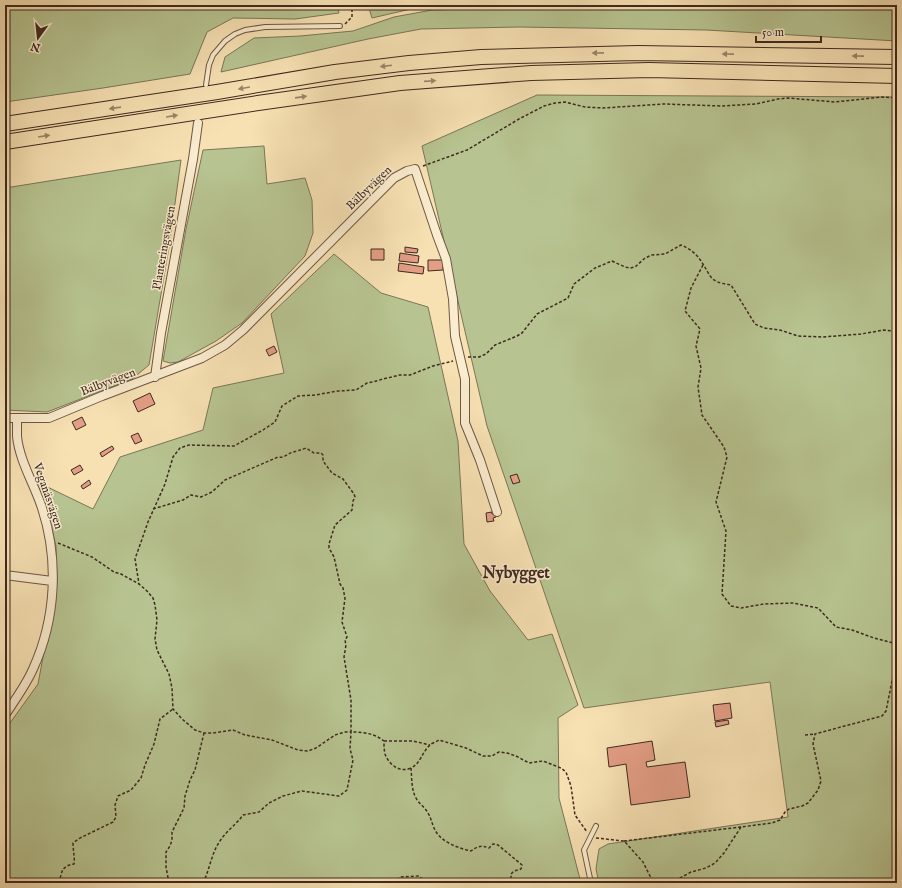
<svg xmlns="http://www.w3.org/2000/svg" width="902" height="888" font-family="'IM FELL English',serif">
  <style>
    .green { fill: #b7c491; stroke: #7b7658 }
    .building { fill: #e49e86; stroke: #3f2920 }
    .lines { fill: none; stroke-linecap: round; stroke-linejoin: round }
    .lane-casing { stroke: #6d5745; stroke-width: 6 }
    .street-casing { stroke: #6d5745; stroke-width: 10 }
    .highway-casing { stroke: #3f2920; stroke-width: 16 }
    .path { stroke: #3f2920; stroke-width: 1.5; stroke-dasharray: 3 2; stroke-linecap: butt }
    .lane { stroke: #faecce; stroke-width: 4 }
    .street { stroke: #faecce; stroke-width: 8 }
    .highway { stroke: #f7e1b3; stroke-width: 14 }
    .oneway { fill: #9b856a }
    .labels { text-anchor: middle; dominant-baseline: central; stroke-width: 3; stroke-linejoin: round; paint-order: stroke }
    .street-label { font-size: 12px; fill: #3f2920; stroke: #faecce }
    .district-label { font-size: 16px; font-weight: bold; fill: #3f2920; stroke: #faecce }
  </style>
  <rect width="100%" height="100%" fill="#f7e1b3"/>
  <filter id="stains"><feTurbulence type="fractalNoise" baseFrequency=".005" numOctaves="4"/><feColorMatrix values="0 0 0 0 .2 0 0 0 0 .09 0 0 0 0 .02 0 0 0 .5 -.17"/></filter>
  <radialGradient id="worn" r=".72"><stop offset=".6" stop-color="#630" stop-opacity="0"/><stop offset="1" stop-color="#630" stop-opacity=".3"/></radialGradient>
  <path class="green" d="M5,5H337L339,13L295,19L233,18L207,32L190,74L103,88L5,102Z
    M368,5H428L372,18Z
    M611,5H825L832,7L897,5V41L706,30L519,27L421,29L368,39L221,72L225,57L254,38L300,36L353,31L394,17L432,10Z
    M537,95L897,97V883H599L596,869L599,849L608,844L788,817L770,682L584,708L487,426L422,146Z
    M264,146L267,184L305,178L312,200L313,233L305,256L242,323L216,341L178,362L170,363L163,361L186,229L203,150Z
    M181,160L169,247L149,365L132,379L47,412L5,410V188Z
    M334,254L381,293L428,307L458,441L464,544L490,591L528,640L552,634L578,705L558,718L559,798L581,883H5V730L38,684L57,582L56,546L47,511L35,481L93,509L120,457L203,430L213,388L284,373L271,314Z"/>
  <path class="building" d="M405,247L418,249L417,253L405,252Z
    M371,249H384V260H371Z
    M400,253L419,256L418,263L399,261Z
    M428,260H443V270L428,271Z
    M399,263L424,267L423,274L398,271Z
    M274,346L277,352L269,356L266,350Z
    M150,393L155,404L138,412L133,401Z
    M82,417L86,425L76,430L72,422Z
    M138,433L142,441L135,444L131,436Z
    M112,446L114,449L102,457L100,453Z
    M80,465L83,470L74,475L71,470Z
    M517,474L520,482L513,484L510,476Z
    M89,480L91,484L83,489L81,486Z
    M492,512V514L495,513L496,517L493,518L494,521L487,522L486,513Z
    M494,567L496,573L490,575L488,569Z
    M730,703L732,718L715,721L713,705Z
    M728,720L729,724L716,727L715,722Z
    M652,741L655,760L646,762L647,767L685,762L690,797L631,805L626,764L609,767L607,748Z"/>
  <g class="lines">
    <defs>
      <path id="lane" d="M206,85L209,65L213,55L225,41L235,34L245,30L265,27L340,26
        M591,883L584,850L596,826"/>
      <path id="street" d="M155,377L161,333L193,159L198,123
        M5,418H49L102,396L202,358L225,345L243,330L394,178L407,171L415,169L437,235L446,259L453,299L455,336L465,379V423L480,460L497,512
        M5,575L52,581
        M5,715C15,700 26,685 33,669C56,619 59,560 42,508C35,486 19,460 17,436C17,430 17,424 17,418"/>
      <path id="highway" d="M5,124L217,92L335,72L409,63L481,57L638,53L897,57
        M5,142L258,103L400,83L531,73L649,70L897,76"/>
    </defs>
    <use href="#lane" class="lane-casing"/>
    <use href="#street" class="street-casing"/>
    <use href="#highway" class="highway-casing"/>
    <path class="path" d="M345,24L352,17V5
      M423,166L467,150L519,119L544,106L555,103L565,102L585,107L603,108L664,104L721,106L756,104L778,99L788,98L835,102L882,97L897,98
      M703,265L691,288L685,311L700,329L696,346L701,368L698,387L702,415L724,447L727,457L716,502L726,531L722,594L731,606L741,608L764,604L793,603L818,608L836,627L852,630L874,638L897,644
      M468,357H479L486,354L495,345L517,336L522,333L537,314L568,298L574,284L595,268L612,261L625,267L630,268L635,267L645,258L652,255L665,254L681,245C691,249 699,256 704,266C707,270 709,276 713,279C717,283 725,284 731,285L755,324L764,328L780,330L798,336L823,337L861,334L884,330L893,331L897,334
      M153,509L183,500L191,495L201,497L212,492L225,480L278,457C285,458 287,454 293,452C297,451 301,450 306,448L314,453H321L323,455V461L332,473L343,479L354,494L355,497L353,501L352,510L335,525L329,544V548L334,557L340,584L343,588L345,598L342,622L347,637L345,640L346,645L344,657L351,700V732C362,732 374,733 384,741C384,745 384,750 385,754C389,765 400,773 411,768
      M58,543L92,557L114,572L121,574L139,584
      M893,676L897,682
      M805,735L815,734
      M384,741H413L430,745
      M596,838L624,841L643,862L650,876L657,883
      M624,841L741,827
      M59,883C62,872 61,866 74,864C75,857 73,851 73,843L80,838L113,822L116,817L115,805L118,796L131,790L141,778L145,765L154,744L160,719L173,709
      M169,883L166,867V852L170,846L172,840V832L184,808L185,796L190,780L195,770L204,733
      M203,883C210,869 211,854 220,841C226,831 236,825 243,815L259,812L269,803L283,796L302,791L339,796L347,790L353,760L350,749L351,732H345L335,735L316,748L308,751L298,750L272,740L245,735L233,730L213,733H204L195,730L182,719L173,709L172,688L169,674L157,650L155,639L157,620L155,605L153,598L147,591L139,584L135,559L148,522L165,484L173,457L180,448L189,445L234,446L263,430L275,422L282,406L298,396L315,395L338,391L356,390L367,383L373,382L383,379L400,375H410L433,366L453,361
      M393,883L400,877L418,876L429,883
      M513,883L511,881V874L514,871L521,869L522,865L498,845L493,844L489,848C481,845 478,846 471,851C458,848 441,842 435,830C432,824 431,818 428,813C425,807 419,804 416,798C411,789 412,778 411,768C421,763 422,752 430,745C432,743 436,742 439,740L466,748L483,756H492L499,752L507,753L516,756L529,763L543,761L561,768L566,772L571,786L575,815L587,832
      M671,883L691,872L706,868L715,863L724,853L741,827L772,823L780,820L785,812L789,809L802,806L808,803L818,790L821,781L813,744L815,734L882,716L886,711L893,676L894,663L897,645"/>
    <use href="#lane" class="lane"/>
    <use href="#street" class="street"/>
    <use href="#highway" class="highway"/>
  </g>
  <defs><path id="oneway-solid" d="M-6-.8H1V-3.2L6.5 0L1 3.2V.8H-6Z"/></defs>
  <g class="oneway">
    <use href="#oneway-solid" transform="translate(598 53) rotate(179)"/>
    <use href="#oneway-solid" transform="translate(728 54) rotate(-179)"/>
    <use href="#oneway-solid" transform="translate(858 56) rotate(-179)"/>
    <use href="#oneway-solid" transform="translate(386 66) rotate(173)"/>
    <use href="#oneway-solid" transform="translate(430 81) rotate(-4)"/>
    <use href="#oneway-solid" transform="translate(244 88) rotate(170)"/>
    <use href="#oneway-solid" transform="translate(301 97) rotate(-8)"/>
    <use href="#oneway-solid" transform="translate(115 108) rotate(172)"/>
    <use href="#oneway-solid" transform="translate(172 116) rotate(-9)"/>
    <use href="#oneway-solid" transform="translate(44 136) rotate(-9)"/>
  </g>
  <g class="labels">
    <g class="street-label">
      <text transform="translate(369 188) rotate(-44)">Bälbyvägen</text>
      <text transform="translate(164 248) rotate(-80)">Planteringsvägen</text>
      <text transform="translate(108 382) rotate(-21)">Bälbyvägen</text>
      <text transform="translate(48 496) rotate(71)">Veganäsvägen</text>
    </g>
    <g class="district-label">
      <text x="516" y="574">Nybygget</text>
    </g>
  </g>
  <rect width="902" height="888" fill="none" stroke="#f7e1b3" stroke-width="20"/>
  <rect x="6" y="6" width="890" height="876" fill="none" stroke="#3f2920" stroke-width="2"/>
  <rect x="10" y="10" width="882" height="868" fill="none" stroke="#3f2920"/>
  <g transform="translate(38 38) rotate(195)" stroke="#faecce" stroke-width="3" paint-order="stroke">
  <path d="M0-3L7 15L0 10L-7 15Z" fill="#3f2920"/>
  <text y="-6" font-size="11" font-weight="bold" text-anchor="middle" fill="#3f2920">N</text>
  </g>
  <path d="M756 36v6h65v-6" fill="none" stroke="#3f2920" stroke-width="2"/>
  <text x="762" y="36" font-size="12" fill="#3f2920" stroke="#faecce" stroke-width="3" paint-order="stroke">50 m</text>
  <rect width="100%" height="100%" filter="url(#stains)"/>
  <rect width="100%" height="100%" fill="url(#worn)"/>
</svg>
